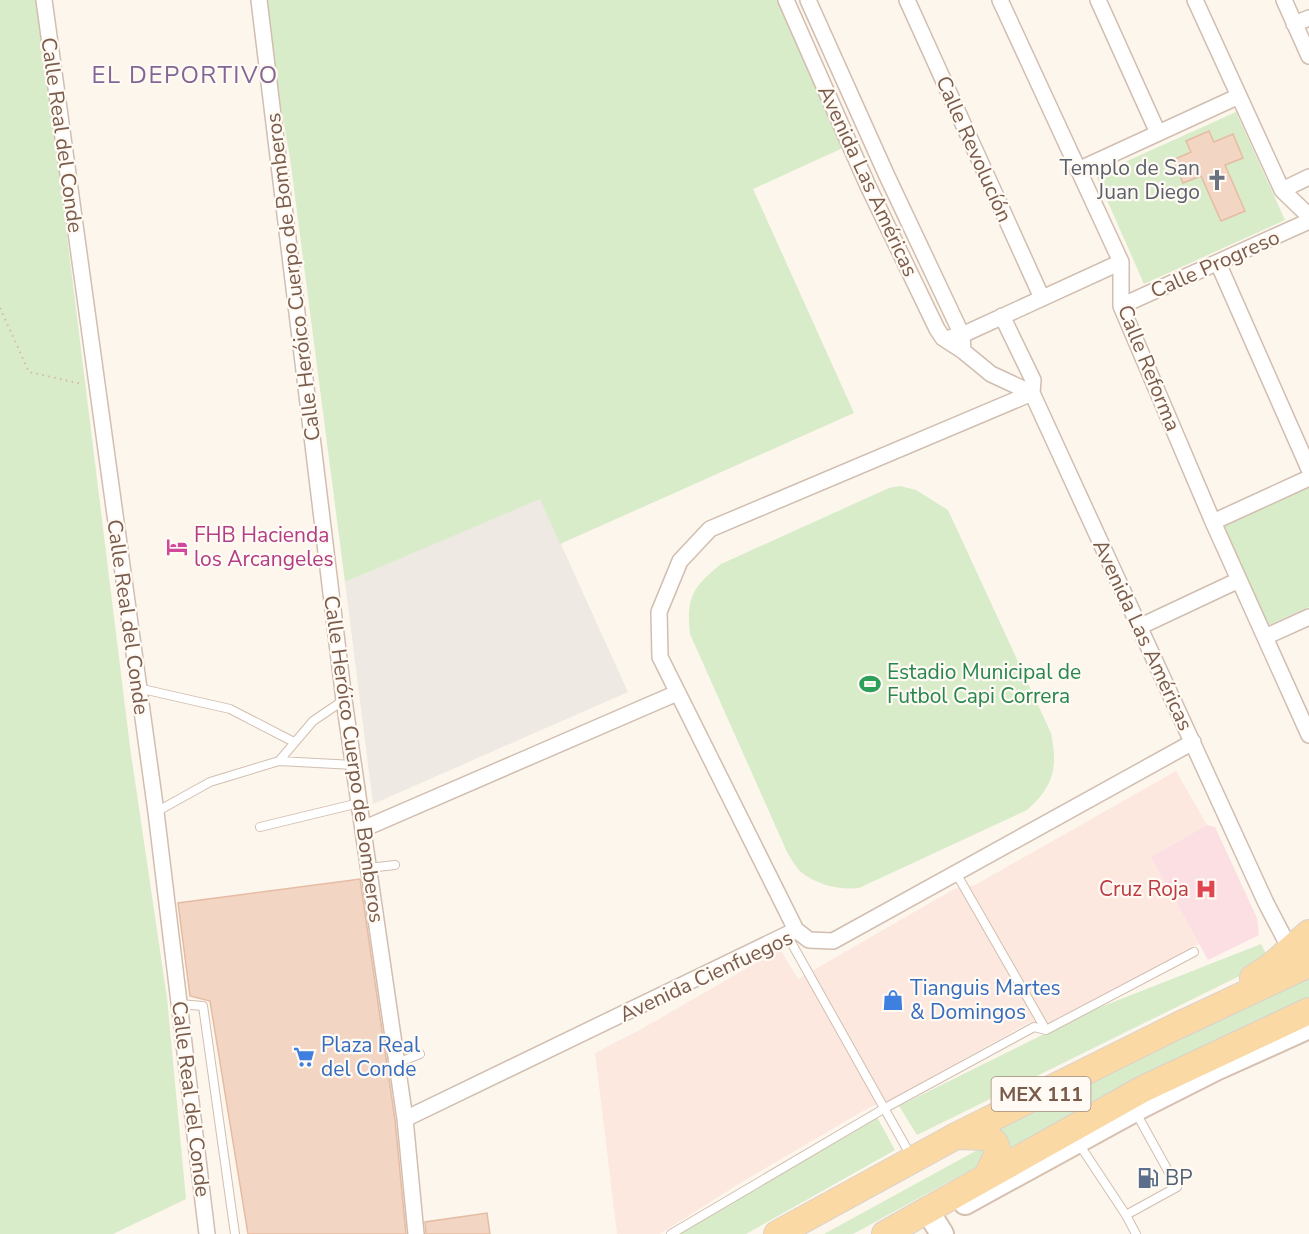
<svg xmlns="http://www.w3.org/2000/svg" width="1309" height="1234" font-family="'Nunito Sans',sans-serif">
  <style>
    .commercial { fill: #fde8e0 }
    .industrial { fill: #efe9e4 }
    .medical { fill: #fbdfe3 }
    .green { fill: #d8ecc9 }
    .building { fill: #f3d5c3; stroke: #e6bba3; stroke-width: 1.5 }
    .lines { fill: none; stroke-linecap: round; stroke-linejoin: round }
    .lane-casing { stroke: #d1beb0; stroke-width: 10 }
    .street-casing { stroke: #d1beb0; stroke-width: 18 }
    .secondary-casing { stroke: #d6c0b0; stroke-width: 26 }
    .primary-casing { stroke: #dad1cd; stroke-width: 28 }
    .path { stroke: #d9b8a5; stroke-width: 2; stroke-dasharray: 1.5 4.5; stroke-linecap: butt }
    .lane { stroke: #fff; stroke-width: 8 }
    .street { stroke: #fff; stroke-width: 15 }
    .secondary { stroke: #fff; stroke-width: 22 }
    .primary { stroke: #fbd9a5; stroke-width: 26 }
    .labels { text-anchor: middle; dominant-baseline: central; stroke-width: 4.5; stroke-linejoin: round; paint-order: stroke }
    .shield { fill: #fffaf3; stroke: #a28b7f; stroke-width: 1.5 }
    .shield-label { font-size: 20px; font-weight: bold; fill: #7a5c4d }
    .street-label { font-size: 21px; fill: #7a5c4d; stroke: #fffaf3 }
    .worship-label { font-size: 21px; fill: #5b616d; stroke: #fffaf3; text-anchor: end }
    .hotel-label { font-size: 21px; fill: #b23c85; stroke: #fffaf3; text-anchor: start }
    .leisure-label { font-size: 21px; fill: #27864d; stroke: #fffaf3; text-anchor: start }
    .health-label { font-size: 21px; fill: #be3a42; stroke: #fffaf3; text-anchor: end }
    .shop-label { font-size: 21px; fill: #366cbe; stroke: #fffaf3; text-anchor: start }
    .service-label { font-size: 21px; fill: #4e5e75; stroke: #fffaf3; text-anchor: start }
    .quarter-label { font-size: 24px; letter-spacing: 1.5px; fill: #846695; stroke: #fffaf3 }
  </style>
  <rect width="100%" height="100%" fill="#fdf6ec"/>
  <path class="commercial" d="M1176,771L1207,825L1151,857L1199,944L1054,1023L1030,1022L892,1099L870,1107L737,1185L660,1234H617L595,1053L638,1031L780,949L798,979L954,889L975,885Z"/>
  <path class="industrial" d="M540,498L628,692L373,804L345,582Z"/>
  <path class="medical" d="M1207,825L1215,827L1257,918L1259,935L1208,960L1151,857Z"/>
  <path class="green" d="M0,0H38L130,747L167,998L186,1199L113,1234H0Z
    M264,0H779L845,147L753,189L854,413L560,544L540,499L345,582L290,158L270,46Z
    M1236,112L1285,220L1144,284L1096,175Z
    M1309,484V607L1269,625L1221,524Z
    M900,486L916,490L948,510L1051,733C1058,768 1054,786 1027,810L859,888C839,890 817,885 801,872C795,867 791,858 787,852L690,634C686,597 693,587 721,564L889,488Z
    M1261,944L1270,961L917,1135L899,1106L1093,1010Z
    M1309,977V1005L1010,1158L992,1128Z
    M877,1117L895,1150L746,1234H678Z
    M981,1148L987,1151V1161L853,1234H824Z"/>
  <path class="building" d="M1209,131L1214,142L1233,134L1243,158L1225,165L1245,211L1221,221L1201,176L1183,183L1173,160L1191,152L1186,141Z
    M360,879L395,1120L406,1234H248L210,1001L190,996L178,903Z
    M487,1213L490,1234H426L425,1222Z"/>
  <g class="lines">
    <defs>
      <path id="lane" d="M138,688L230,709L294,742
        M279,761L313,721L344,700
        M156,812L210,782L279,761L354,765
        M260,827L359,803
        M368,868L395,865
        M956,873L1046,1030
        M787,935L911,1156
        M179,1004L203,1006L235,1234
        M397,1063L420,1054
        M1079,1144L1126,1215L1136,1234
        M1126,1215L1177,1187L1135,1111
        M671,1234L885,1108L1034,1027L1046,1030L1194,952"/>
      <path id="street" d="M44,0L156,812L207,1234
        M259,0L344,700L405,1119L416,1234
        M786,0L868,186L937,329L943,338L963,351L991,374L1032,393L1266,903L1290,949
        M808,0L887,176L962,335L963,351
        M907,0L1042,298
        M1000,0L1121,262V306L1213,522L1309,735
        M1098,0L1158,133
        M1195,0L1282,190L1309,216
        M1284,0L1309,56
        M1294,24L1309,18
        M1078,170L1239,96
        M1282,190L1309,177
        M1218,263L1309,469
        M1121,306L1309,221
        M952,337L962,335L1121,262
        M1213,522L1309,478
        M1139,627L1239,580
        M1265,637L1309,617
        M363,829L677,693
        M796,930L660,657L659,612L680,561L710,529L1032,393L1033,380L1002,316
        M405,1119L796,930L809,940L833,941L1193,742"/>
      <path id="secondary" d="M965,1203L1135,1110L1216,1069L1309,1027
        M934,1221L942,1234"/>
      <path id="primary" d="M1253,978L1270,967L1309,933
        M956,1136L988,1137L995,1143L998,1153L987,1176
        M777,1234L956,1136L1177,1026L1309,964
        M885,1234L1143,1089L1309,1011"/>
    </defs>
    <use href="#lane" class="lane-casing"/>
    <use href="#street" class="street-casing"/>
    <use href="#secondary" class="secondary-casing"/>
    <use href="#primary" class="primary-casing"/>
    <path class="path" d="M0,308L29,372L82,384"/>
    <use href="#lane" class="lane"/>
    <use href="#street" class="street"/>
    <use href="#secondary" class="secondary"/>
    <use href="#primary" class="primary"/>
  </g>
  <defs>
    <symbol id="church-bare" viewBox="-9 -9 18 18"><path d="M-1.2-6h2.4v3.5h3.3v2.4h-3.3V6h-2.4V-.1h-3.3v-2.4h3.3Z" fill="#6b7280" stroke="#fffaf3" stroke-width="2.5" paint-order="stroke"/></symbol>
    <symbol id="hotel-bare" viewBox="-9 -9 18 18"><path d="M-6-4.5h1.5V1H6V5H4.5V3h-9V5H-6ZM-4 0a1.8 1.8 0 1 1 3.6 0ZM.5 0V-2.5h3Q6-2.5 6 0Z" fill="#d1479c" stroke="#fffaf3" stroke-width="2.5" paint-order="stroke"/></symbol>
    <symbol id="stadium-bare" viewBox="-9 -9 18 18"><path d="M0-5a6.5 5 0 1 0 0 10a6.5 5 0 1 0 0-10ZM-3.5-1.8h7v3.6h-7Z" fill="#2e9e5b" stroke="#fffaf3" stroke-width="2.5" paint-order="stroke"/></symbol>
    <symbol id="hospital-bare" viewBox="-9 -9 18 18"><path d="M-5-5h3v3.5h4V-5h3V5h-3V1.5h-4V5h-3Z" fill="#e0444e" stroke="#fffaf3" stroke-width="2.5" paint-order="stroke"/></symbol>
    <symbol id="shop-bare" viewBox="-9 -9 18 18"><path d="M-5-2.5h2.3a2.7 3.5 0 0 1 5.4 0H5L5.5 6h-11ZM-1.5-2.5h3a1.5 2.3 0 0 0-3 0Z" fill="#3f7fe0" stroke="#fffaf3" stroke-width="2.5" paint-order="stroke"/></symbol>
    <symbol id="supermarket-bare" viewBox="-9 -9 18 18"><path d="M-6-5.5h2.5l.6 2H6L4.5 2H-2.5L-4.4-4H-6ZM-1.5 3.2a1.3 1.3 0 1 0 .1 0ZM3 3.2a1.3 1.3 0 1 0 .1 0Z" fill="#3f7fe0" stroke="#fffaf3" stroke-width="2.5" paint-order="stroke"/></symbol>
    <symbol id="fuel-bare" viewBox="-9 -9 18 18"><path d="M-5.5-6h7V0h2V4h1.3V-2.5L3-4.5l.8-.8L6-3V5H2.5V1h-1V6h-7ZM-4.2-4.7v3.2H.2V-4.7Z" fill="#5c6f8a" stroke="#fffaf3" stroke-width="2.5" paint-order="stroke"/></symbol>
  </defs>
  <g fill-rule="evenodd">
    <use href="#church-bare" x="1202" y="165" width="30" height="30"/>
    <use href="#hotel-bare" x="162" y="532" width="30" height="30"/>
    <use href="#stadium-bare" x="855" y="669" width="30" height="30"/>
    <use href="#hospital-bare" x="1191" y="874" width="30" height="30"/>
    <use href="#shop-bare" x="878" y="985" width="30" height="30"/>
    <use href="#supermarket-bare" x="289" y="1042" width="30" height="30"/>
    <use href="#fuel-bare" x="1133" y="1163" width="30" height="30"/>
  </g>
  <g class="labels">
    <rect class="shield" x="991.5" y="1077" width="99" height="34" rx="4.5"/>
    <g class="shield-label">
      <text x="1041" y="1094">MEX 111</text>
    </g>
    <g class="street-label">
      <text transform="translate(62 135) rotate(82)">Calle Real del Conde</text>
      <text transform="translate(974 149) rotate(66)">Calle Revolucíón</text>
      <text transform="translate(868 181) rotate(65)">Avenida Las Américas</text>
      <text transform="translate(1215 264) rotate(-24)">Calle Progreso</text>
      <text transform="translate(293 277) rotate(-97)">Calle Heróico Cuerpo de Bomberos</text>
      <text transform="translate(1149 368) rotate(68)">Calle Reforma</text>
      <text transform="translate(128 617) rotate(82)">Calle Real del Conde</text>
      <text transform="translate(1143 635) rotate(65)">Avenida Las Américas</text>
      <text transform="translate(354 759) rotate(82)">Calle Heróico Cuerpo de Bomberos</text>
      <text transform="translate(706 976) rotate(-25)">Avenida Cienfuegos</text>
      <text transform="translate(191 1099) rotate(83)">Calle Real del Conde</text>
    </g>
    <g class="worship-label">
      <text x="1200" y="168">Templo de San<tspan x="1200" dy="24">Juan Diego</tspan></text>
    </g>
    <g class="hotel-label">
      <text x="194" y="535">FHB Hacienda<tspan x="194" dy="24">los Arcangeles</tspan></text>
    </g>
    <g class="leisure-label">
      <text x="887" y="672">Estadio Municipal de<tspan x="887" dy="24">Futbol Capi Correra</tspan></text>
    </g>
    <g class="health-label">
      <text x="1189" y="889">Cruz Roja</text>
    </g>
    <g class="shop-label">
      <text x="910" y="988">Tianguis Martes<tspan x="910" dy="24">&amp; Domingos</tspan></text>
      <text x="321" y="1045">Plaza Real<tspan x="321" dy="24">del Conde</tspan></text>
    </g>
    <g class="service-label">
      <text x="1165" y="1178">BP</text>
    </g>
    <g class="quarter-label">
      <text x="185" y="75">EL DEPORTIVO</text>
    </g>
  </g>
</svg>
